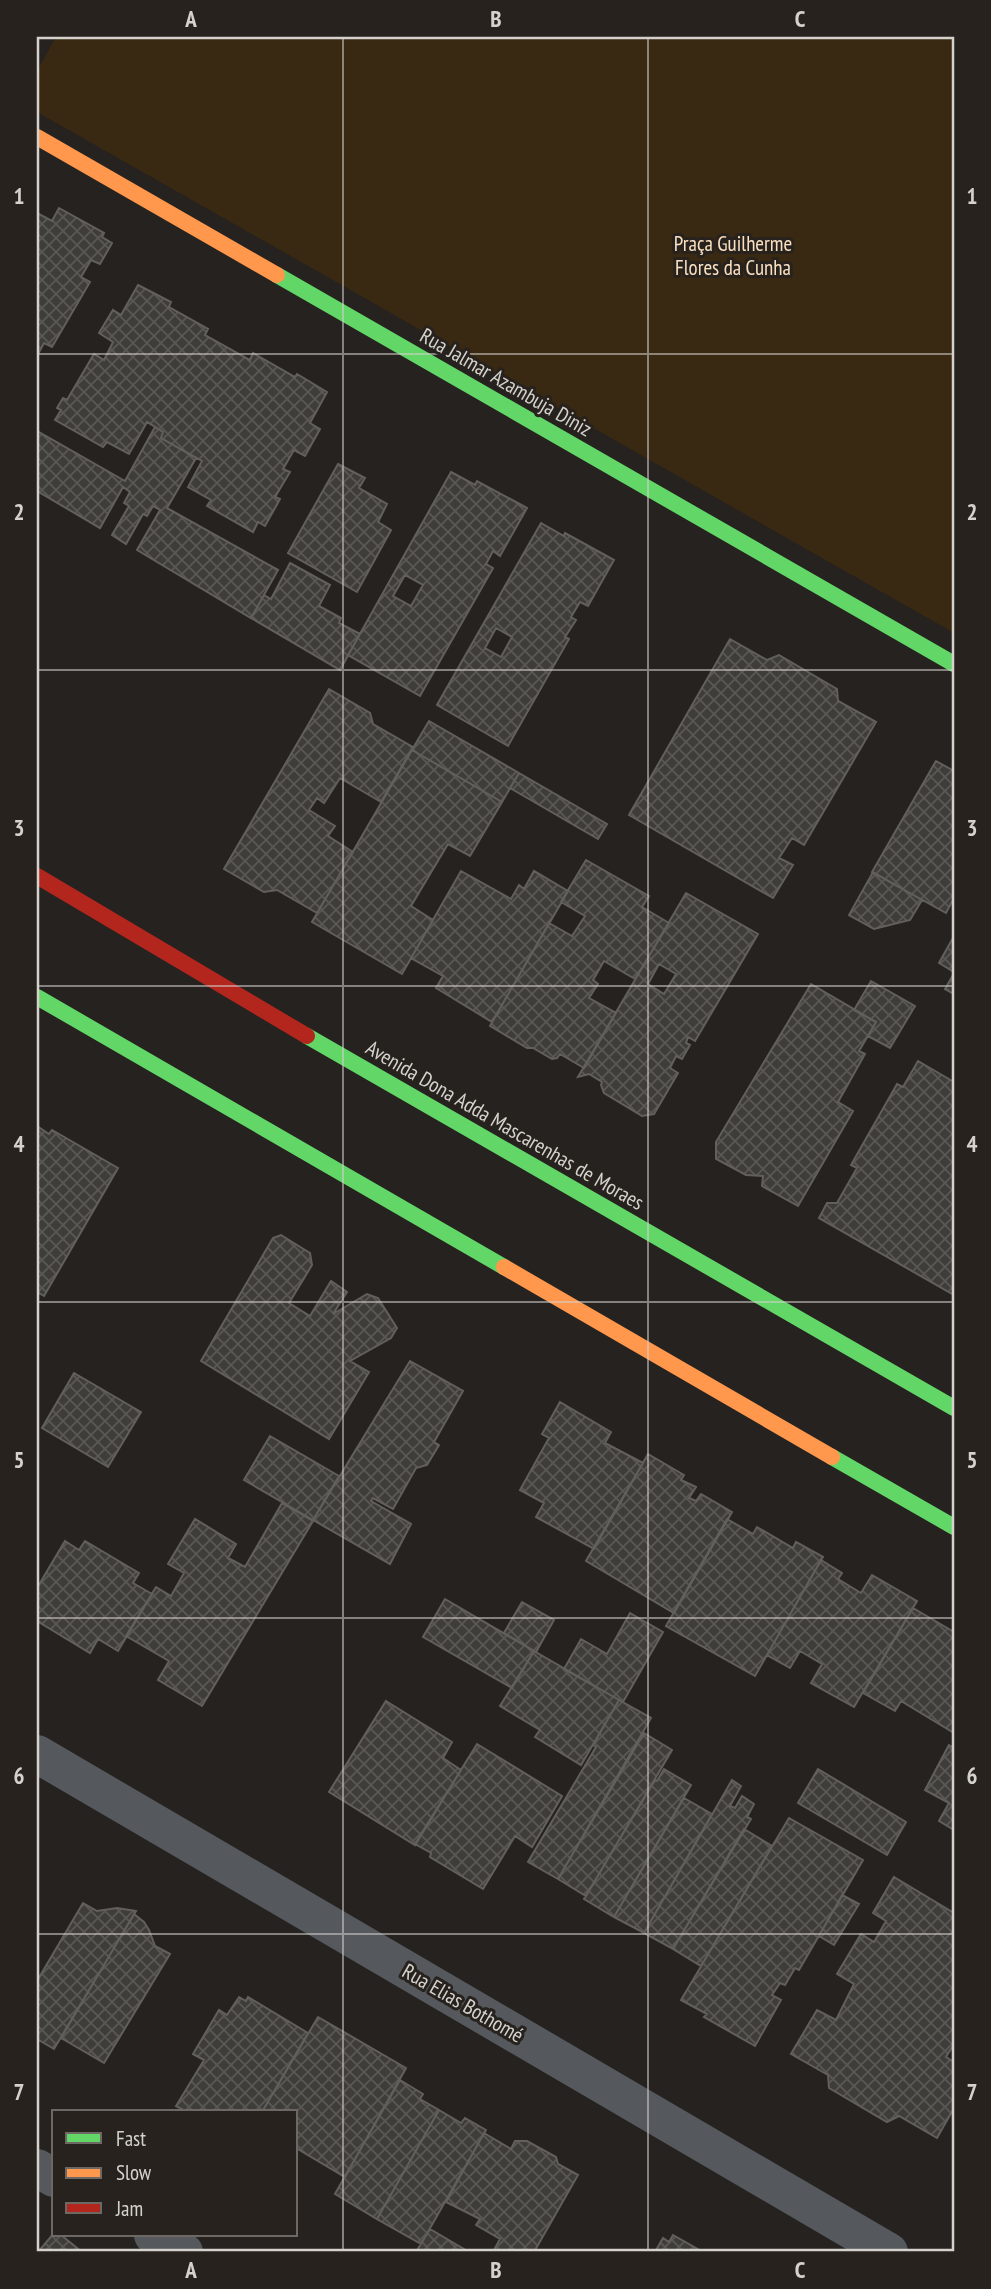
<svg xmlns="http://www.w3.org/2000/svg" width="991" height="2289" font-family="'PT Sans Narrow',sans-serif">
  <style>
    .green { fill: #392812 }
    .building { fill: url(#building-cross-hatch); stroke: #62605d; stroke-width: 2; fill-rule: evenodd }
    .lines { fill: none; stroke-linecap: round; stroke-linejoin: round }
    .street { stroke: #55585c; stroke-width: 38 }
    .fast { stroke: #63d668; stroke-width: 16 }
    .slow { stroke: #ff974d; stroke-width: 16 }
    .jam { stroke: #b3261e; stroke-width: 16 }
    .grid { fill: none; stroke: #d5d2ce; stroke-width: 2; stroke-opacity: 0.55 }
    .labels { text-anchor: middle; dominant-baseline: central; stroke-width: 6; stroke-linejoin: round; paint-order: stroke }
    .park-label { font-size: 21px; fill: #fae0c0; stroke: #27221d }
    .street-label { font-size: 21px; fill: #d5d2ce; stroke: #27221d }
    .neatline { fill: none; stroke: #d5d2ce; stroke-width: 2.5 }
    .grid-label { font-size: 23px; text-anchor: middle; font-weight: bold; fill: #d5d2ce }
  </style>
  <defs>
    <pattern id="building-cross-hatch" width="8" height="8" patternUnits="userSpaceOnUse" patternTransform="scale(1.75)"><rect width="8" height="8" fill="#3f3d3a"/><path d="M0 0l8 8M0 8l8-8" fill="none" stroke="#5a5855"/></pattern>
  </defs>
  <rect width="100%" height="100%" fill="#25221f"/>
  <path class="green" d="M56,37H954V633L37,112V71Z"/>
  <path class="building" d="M59,208L104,233L102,237L112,243L100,264L91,260L81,277L90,282L52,347L44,343L37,356V213L52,221Z
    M138,285L171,302L169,307L208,329L205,335L250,360L253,353L295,377L297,374L327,392L310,423L320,429L305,456L294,450L283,469L290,472L275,497L280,499L265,526L258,522L253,532L207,506L211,500L188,487L202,461L161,438L163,432L147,422L129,454L107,442L103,447L55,420L61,410L57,408L63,398L67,400L94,354L104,360L113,342L99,333L113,310L121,315Z
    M155,427L163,432L161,438L196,458L167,508L278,570L251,618L137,550L160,510L153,506L147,516L143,514L126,544L112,535L129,506L124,503L130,492L123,487L100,528L37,491V431L125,481Z
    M338,464L365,478L359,488L387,504L378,522L391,530L357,592L288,553Z
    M451,472L475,485L477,481L527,508L500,556L493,551L486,564L493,568L420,696L348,655ZM405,575L423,585L411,606L393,596Z
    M541,523L564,536L565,533L614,560L588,606L580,602L571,617L576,620L565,637L569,639L508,746L437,705ZM496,628L512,637L501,657L485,648Z
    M290,563L330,585L319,606L341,618L339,623L360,634L340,670L251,618L264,595L271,599Z
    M730,639L767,660L779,655L837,689L838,701L876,722L804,845L792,838L779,858L793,865L773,898L629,815Z
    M329,689L370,713L373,724L413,747L381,802L340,778L324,803L317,798L309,810L335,826L328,836L353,852L317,913L277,890L264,892L224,869Z
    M429,721L519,773L502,802L412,750Z
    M412,750L502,802L470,856L448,844L411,906L433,920L402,974L312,922Z
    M936,761L954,771V898L946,913L872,872Z
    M519,773L607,824L598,839L510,788Z
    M586,860L649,896L642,907L669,923L635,979L604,961L593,980L598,984L589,998L616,1013L584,1068L560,1054L557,1058L552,1059L533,1048H527L490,1026L549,923L572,936L585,916L561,902Z
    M461,871L511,899L519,885L524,889L534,871L568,891L492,1022L436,988L443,976L411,958Z
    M873,872L922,900L910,920L874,929L849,915Z
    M686,893L758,934L695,1041L688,1037L686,1043L690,1045L682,1059L676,1056L670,1068L678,1073L654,1114L642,1116L604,1093L601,1085L602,1082L589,1074L578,1077ZM659,964L676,974L664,994L648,984Z
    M954,936V972L939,963Z
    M954,973V994L945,989Z
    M871,981L915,1006L890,1048L868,1036L876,1022L854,1010Z
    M811,984L876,1022L859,1051L865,1054L838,1102L853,1111L798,1206L762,1186L763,1176L746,1175L716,1159V1142Z
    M918,1061L954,1082V1295L819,1218L827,1203H837L857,1168L851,1165L897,1084L903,1087Z
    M37,1126L49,1134L52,1130L118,1168L44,1296L37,1292Z
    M281,1235L310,1253L312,1265L289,1303L310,1316L331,1281L347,1292L333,1314L367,1294L378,1298L397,1328L391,1338L350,1361L369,1372L329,1439L201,1361L273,1238Z
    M410,1361L463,1391L434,1442L439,1445L427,1465L416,1468L393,1509L373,1498L371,1501L411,1524L390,1564L313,1520Z
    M74,1373L141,1412L108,1467L42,1428Z
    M560,1402L611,1432L605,1443L643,1463L594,1549L536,1517L544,1503L520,1490L549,1438L542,1434Z
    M270,1436L339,1476L313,1520L244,1480Z
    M648,1454L684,1475L681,1480L696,1487L689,1498L696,1501L701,1494L732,1512L674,1613L586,1561Z
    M282,1503L313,1521L202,1706L158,1680L169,1661L126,1636L156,1587L171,1596L184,1573L168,1564L195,1519L236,1544L228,1558L245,1567Z
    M727,1519L753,1534L757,1527L793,1548L796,1542L823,1557L755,1676L666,1626Z
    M65,1541L79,1550L85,1541L139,1573L133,1583L152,1594L118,1651L98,1639L90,1653L37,1621V1588Z
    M821,1560L842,1573L838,1579L861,1593L872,1575L917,1601L854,1707L811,1683L822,1664L800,1651L790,1668L767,1655Z
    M445,1599L534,1651L512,1688L423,1637Z
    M522,1602L554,1620L536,1652L504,1633Z
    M913,1608L954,1632V1733L901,1701L895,1711L863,1693Z
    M630,1613L663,1632L623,1702L564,1669L581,1639L607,1654Z
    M534,1651L619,1700L581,1765L535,1737L540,1730L500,1706Z
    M619,1700L651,1718L558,1879L528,1862L596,1747L593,1745Z
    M386,1701L452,1742L443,1758L461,1770L415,1845L329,1792Z
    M644,1733L672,1750L586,1896L558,1879Z
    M477,1744L562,1796L532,1847L515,1836L483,1889L430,1857L431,1853L415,1844Z
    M949,1745L954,1748V1830L939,1821L949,1803L925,1790Z
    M664,1769L691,1785L614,1917L584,1899L655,1780L657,1781Z
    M818,1769L906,1822L887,1855L798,1803Z
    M732,1780L741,1786L730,1806L735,1808L742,1796L754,1804L747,1817L751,1819L673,1949L644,1933Z
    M684,1798L712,1814L644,1933L614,1917Z
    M789,1818L863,1860L799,1970L795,1968L785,1985L780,1983L772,1995L781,2000L755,2046L704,2017L707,2014L681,2000Z
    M744,1829L772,1846L701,1966L673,1949Z
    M894,1877L954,1913V2044L946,2057L954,2062V2108L937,2138L899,2116L887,2122L829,2088L828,2075L791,2054L817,2010L836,2020L854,1984L837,1974L861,1934L874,1942L886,1921L873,1913Z
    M842,1895L859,1904L834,1945L819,1936Z
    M83,1903L97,1911L117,1908L136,1911L54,2049L37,2039V1981Z
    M134,1914L144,1922L149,1930L155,1946L170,1954L104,2063L61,2038Z
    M239,1997L246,2001L248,1997L308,2033L262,2112H187L176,2106L204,2060L193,2054L219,2010L227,2015Z
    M318,2017L406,2068L345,2177L296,2148V2112H262Z
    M400,2080L423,2094L420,2099L439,2110L377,2219L335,2194Z
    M439,2110L461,2123L465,2118L486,2130L421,2244L377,2219Z
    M484,2133L511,2149L515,2141H527L556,2157L558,2164L578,2175L534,2252H493L500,2239L476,2225L480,2219L446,2202Z
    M430,2229L469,2252H416Z
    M54,2233V2235H61L82,2252H38Z
    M673,2235L703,2252H655L663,2238L669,2242Z"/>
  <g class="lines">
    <path class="street" d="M37,1754L889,2252
      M37,2168L54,2178
      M153,2235L184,2252"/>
    <path class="fast" d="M277,275L954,664
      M37,997L504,1267
      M307,1036L954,1408
      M832,1457L954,1527"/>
    <path class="slow" d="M37,137L277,275
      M504,1267L832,1457"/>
    <path class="jam" d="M37,876L307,1036"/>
  </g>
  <path class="grid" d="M343,37V2252M648,37V2252M37,354H954M37,670H954M37,986H954M37,1302H954M37,1618H954M37,1934H954"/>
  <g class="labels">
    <g class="park-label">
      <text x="733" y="243">Praça Guilherme<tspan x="733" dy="24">Flores da Cunha</tspan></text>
    </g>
    <g class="street-label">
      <text transform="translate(506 382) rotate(30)">Rua Jalmar Azambuja Diniz</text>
      <text transform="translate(505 1125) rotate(30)">Avenida Dona Adda Mascarenhas de Moraes</text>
      <text transform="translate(463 2003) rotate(30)">Rua Elias Bothomé</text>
    </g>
  </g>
  <rect width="991" height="2289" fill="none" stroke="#27221d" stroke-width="77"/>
  <rect x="52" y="2110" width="245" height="126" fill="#27221d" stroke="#6d6864" stroke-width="2"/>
  <rect x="66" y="2133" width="35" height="10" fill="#63d668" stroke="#6d6864" stroke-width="2"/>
  <text x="116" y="2146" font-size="21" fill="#d5d2ce">Fast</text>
  <rect x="66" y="2168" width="35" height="10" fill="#ff974d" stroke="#6d6864" stroke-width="2"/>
  <text x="116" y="2180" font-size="21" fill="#d5d2ce">Slow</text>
  <rect x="66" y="2203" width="35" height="10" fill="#b3261e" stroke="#6d6864" stroke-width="2"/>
  <text x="116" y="2216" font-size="21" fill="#d5d2ce">Jam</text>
  <rect x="38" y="38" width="915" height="2212" class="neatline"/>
  <g class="grid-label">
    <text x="191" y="27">A</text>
    <text x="496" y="27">B</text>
    <text x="800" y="27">C</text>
    <text x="19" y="204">1</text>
    <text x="972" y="204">1</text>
    <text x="19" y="520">2</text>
    <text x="972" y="520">2</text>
    <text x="19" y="836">3</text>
    <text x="972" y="836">3</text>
    <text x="19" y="1152">4</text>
    <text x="972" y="1152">4</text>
    <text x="19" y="1468">5</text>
    <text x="972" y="1468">5</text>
    <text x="19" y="1784">6</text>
    <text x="972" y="1784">6</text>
    <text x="19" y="2100">7</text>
    <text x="972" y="2100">7</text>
    <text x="191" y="2278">A</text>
    <text x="496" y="2278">B</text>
    <text x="800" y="2278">C</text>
  </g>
</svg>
